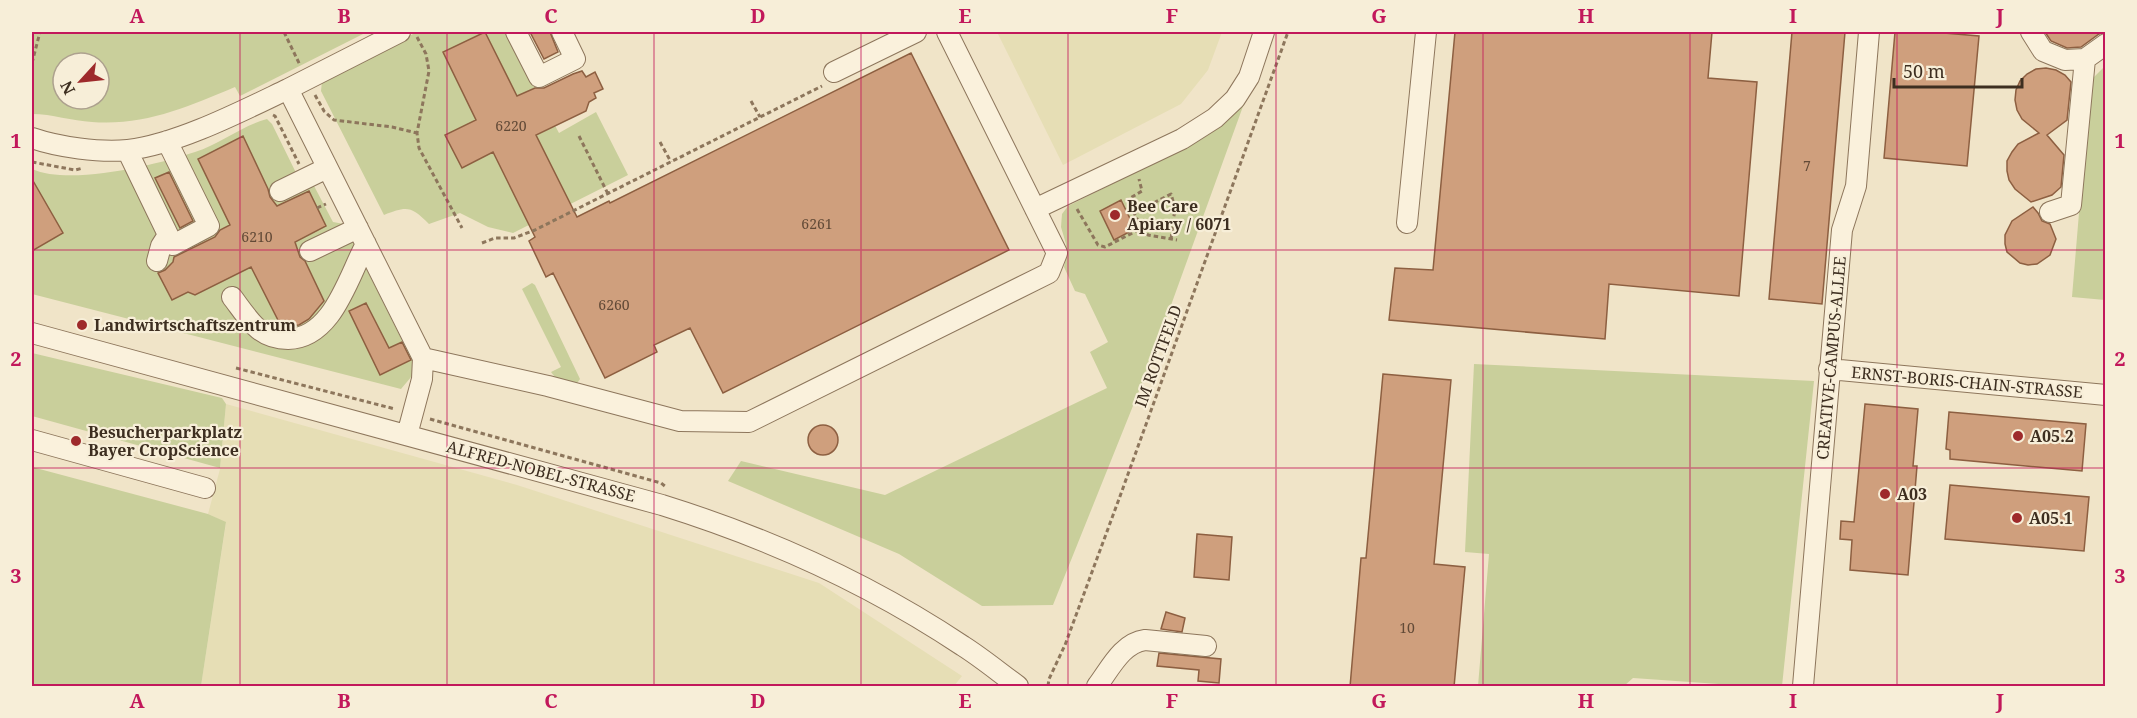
<svg xmlns="http://www.w3.org/2000/svg" width="2137" height="718" font-family="'Noto Serif',serif">
  <style>
    .farmland { fill: #e6deb5 }
    .green { fill: #c9cf9b; fill-rule: evenodd }
    .building { fill: #cf9f7d; stroke: #8d5f41; stroke-width: 1.5 }
    .lines { fill: none; stroke-linecap: round; stroke-linejoin: round }
    .minor-casing { stroke: #8d765c; stroke-width: 22 }
    .path { stroke: #8d765c; stroke-width: 3; stroke-dasharray: 4.5 3; stroke-linecap: butt }
    .minor { stroke: #faf1dc; stroke-width: 20 }
    .grid { fill: none; stroke: #c2185b; stroke-width: 1.5; stroke-opacity: 0.55 }
    .poi-dot { fill: #9e2a2b; stroke: #f7eed8; stroke-width: 2 }
    .labels { text-anchor: middle; dominant-baseline: central; stroke-width: 4.5; stroke-linejoin: round; paint-order: stroke }
    .number-label { font-size: 14px; fill: #624a37 }
    .poi-label { font-size: 16px; font-weight: bold; fill: #3d2e20; stroke: #f7eed8; text-anchor: start }
    .street-label { font-size: 16px; fill: #3d2e20; stroke: #f7eed8 }
    .neatline { fill: none; stroke: #c2185b; stroke-width: 2 }
    .grid-label { font-size: 20px; text-anchor: middle; font-weight: bold; fill: #c2185b }
  </style>
  <rect width="100%" height="100%" fill="#f0e4c8"/>
  <path class="farmland" d="M997,32H1222L1208,70L1181,104L1063,165Z
    M226,404L517,485L819,583L962,676L954,686H201L226,523L208,514L220,469Z"/>
  <path class="green" d="M33,32H367L240,96L235,87C187,107 145,126 92,122C72,121 52,114 32,114V38ZM63,63H99V99H63Z
    M417,32H505L559,133L596,112L628,175L513,233L488,227L460,213L429,224C411,206 407,206 384,215L321,91L322,81Z
    M2105,66V300L2072,297L2090,81Z
    M1246,98L1149,366L1053,605L982,606L899,554L728,481L741,461L885,495L1107,388L1090,352L1108,342L1085,294L1075,291L1064,267L1066,258V244L1061,227L1062,214L1068,206L1202,139L1221,126Z
    M267,119L272,124L302,185L313,184L333,222L344,224L417,370L401,389L32,294V251L63,233L36,188L32,191V169C70,186 156,165 195,152C220,144 241,126 267,119Z
    M532,283L535,285L580,379L575,386L558,381L551,372L561,367L522,289Z
    M32,353L222,398L226,404L220,468L32,416Z
    M1474,364L1814,381L1782,686H1747L1633,678L1624,686H1478L1489,554L1465,552Z
    M32,467L208,514L226,522L201,686H32Z"/>
  <path class="building" d="M485,32L517,96L535,88H544L573,74L582,71L586,77L595,72L603,89L594,93L596,98L589,102L586,111L536,135L577,217L609,201L610,203L911,53L1009,250L723,393L690,328L654,345L657,352L605,378L553,273L546,277L529,241L535,237L493,152L462,168L445,135L476,120L443,52Z
    M530,32H550L558,52L544,59Z
    M1455,32H1712L1708,78L1757,82L1739,296L1609,284L1605,339L1389,320L1395,268L1433,270Z
    M1792,32H1845L1822,304L1769,299Z
    M1895,32H1932L1979,36L1967,166L1884,158Z
    M2045,32H2106L2099,34L2081,47L2067,48L2051,41Z
    M2046,68L2056,70L2065,75L2071,82L2067,120L2047,135L2064,155L2061,187L2052,195L2031,202L2015,189L2009,180L2007,171V161L2012,152L2018,144L2039,133L2022,119L2017,110L2015,100L2016,90L2020,81L2027,74L2036,69Z
    M243,136L268,189L270,197L277,206L309,191L326,226L295,242L300,257L305,261L324,301L309,319L299,325L281,326L251,267L195,295L188,292L172,300L158,273L165,270L173,262L174,257L215,237L220,230L230,225L198,159Z
    M169,172L193,221L180,228L155,178Z
    M32,179L63,233L32,251Z
    M1121,200L1135,229L1114,240L1100,211Z
    M2033,207L2038,213L2042,221L2050,224L2056,239L2050,255L2037,264L2028,265L2020,263L2007,252L2005,244V235L2012,221Z
    M366,303L389,348L402,342L411,360L380,375L349,311Z
    M1383,374L1451,380L1434,564L1465,567L1454,687H1350L1361,558H1366Z
    M1865,404L1918,409L1913,466H1917L1908,575L1850,570L1852,540L1840,539L1841,521L1854,522Z
    M1949,412L2086,424L2082,471L1950,459V450L1946,449Z
    M808 440a15 15 0 1 1 30 0a15 15 0 1 1-30 0Z
    M1950,485L2089,497L2084,551L1945,539Z
    M1197,534L1232,537L1229,580L1194,577Z
    M1166,612L1185,618L1182,632L1161,629Z
    M1159,653L1221,659L1219,683L1198,681L1199,670L1157,666Z"/>
  <g class="lines">
    <defs>
      <path id="minor" d="M400,32L288,89L423,358L548,386L680,421L749,422L1049,273L1057,253L947,32
        M516,32L539,77L575,59L562,32
        M2031,32L2043,51L2065,60L2085,59L2106,44
        M834,72L916,32
        M32,138C58,147 100,153 128,150C178,144 242,111 288,89
        M127,150L173,245L209,226L167,141
        M280,191L327,168
        M1035,209L1182,139L1215,118L1235,99L1249,77L1264,32
        M2050,212L2071,205L2085,59
        M1407,223L1426,32
        M310,251L358,228
        M157,261L161,246L168,235
        M232,297C239,306 246,317 255,326C264,335 275,339 288,339C333,338 348,277 366,244
        M32,333L662,505C768,538 870,584 963,646C982,658 1000,673 1018,686
        M1829,369L2106,395
        M407,435L422,379L423,358
        M32,440L205,488
        M1097,686C1110,669 1122,643 1145,640L1206,646
        M1803,686L1842,230L1856,186L1869,32"/>
    </defs>
    <use href="#minor" class="minor-casing"/>
    <path class="path" d="M284,32L300,65
      M417,37L426,54L429,71L417,133L419,148L462,228
      M32,63L40,32
      M315,95L324,111L334,120L392,127L417,133
      M751,101L760,117
      M273,115L275,116L299,164
      M579,136L608,194
      M660,142L671,162
      M32,162L75,170L83,168
      M317,208L326,204
      M1077,209L1098,245L1105,247L1142,228L1127,200L1142,191L1139,179
      M1134,213L1171,194L1175,208L1171,239
      M1142,228L1148,235L1177,240
      M482,243L495,238H514L535,230L822,86
      M236,368L395,409
      M430,419L661,483L666,487
      M1048,686L1049,679L1065,645L1119,499L1288,32"/>
    <use href="#minor" class="minor"/>
  </g>
  <path class="grid" d="M240,32V686M447,32V686M654,32V686M861,32V686M1068,32V686M1276,32V686M1483,32V686M1690,32V686M1897,32V686M32,250H2106M32,468H2106"/>
  <g class="poi-dot">
    <circle cx="1115" cy="215" r="6"/>
    <circle cx="82" cy="325" r="6"/>
    <circle cx="2018" cy="436" r="6"/>
    <circle cx="76" cy="441" r="6"/>
    <circle cx="1885" cy="494" r="6"/>
    <circle cx="2017" cy="518" r="6"/>
  </g>
  <g class="labels">
    <g class="number-label">
      <text x="511" y="125">6220</text>
      <text x="1807" y="165">7</text>
      <text x="817" y="223">6261</text>
      <text x="257" y="236">6210</text>
      <text x="614" y="304">6260</text>
      <text x="1407" y="627">10</text>
    </g>
    <g class="poi-label">
      <text x="1127" y="206">Bee Care<tspan x="1127" dy="18">Apiary / 6071</tspan></text>
      <text x="94" y="325">Landwirtschaftszentrum</text>
      <text x="88" y="432">Besucherparkplatz<tspan x="88" dy="18">Bayer CropScience</tspan></text>
      <text x="2030" y="436">A05.2</text>
      <text x="1897" y="494">A03</text>
      <text x="2029" y="518">A05.1</text>
    </g>
    <g class="street-label">
      <text transform="translate(1158 356) rotate(-70)">IM ROTTFELD</text>
      <text transform="translate(1831 358) rotate(-85)">CREATIVE-CAMPUS-ALLEE</text>
      <text transform="translate(1967 382) rotate(5)">ERNST-BORIS-CHAIN-STRASSE</text>
      <text transform="translate(541 471) rotate(15)">ALFRED-NOBEL-STRASSE</text>
    </g>
  </g>
  <rect width="2137" height="718" fill="none" stroke="#f7eed8" stroke-width="66"/>
  <g transform="translate(81 81) rotate(243)"><circle r="28" fill="#f7eed8" stroke="#ada18e" stroke-width="1.5"/>
  <path d="M0-4.5L10 22L0 15L-10 22Z" fill="#9e2a2b"/>
  <text y="-9" font-size="16" font-weight="bold" text-anchor="middle" fill="#3d2e20">N</text>
  </g>
  <path d="M1894 78v9h128v-9" fill="none" stroke="#3d2e20" stroke-width="3"/>
  <text x="1903" y="78" font-size="18" fill="#3d2e20" stroke="#f7eed8" stroke-width="4.5" paint-order="stroke">50 m</text>
  <rect x="33" y="33" width="2071" height="652" class="neatline"/>
  <g class="grid-label">
    <text x="137" y="23">A</text>
    <text x="344" y="23">B</text>
    <text x="551" y="23">C</text>
    <text x="758" y="23">D</text>
    <text x="965" y="23">E</text>
    <text x="1172" y="23">F</text>
    <text x="1379" y="23">G</text>
    <text x="1586" y="23">H</text>
    <text x="1793" y="23">I</text>
    <text x="2000" y="23">J</text>
    <text x="16" y="148">1</text>
    <text x="2120" y="148">1</text>
    <text x="16" y="366">2</text>
    <text x="2120" y="366">2</text>
    <text x="16" y="583">3</text>
    <text x="2120" y="583">3</text>
    <text x="137" y="708">A</text>
    <text x="344" y="708">B</text>
    <text x="551" y="708">C</text>
    <text x="758" y="708">D</text>
    <text x="965" y="708">E</text>
    <text x="1172" y="708">F</text>
    <text x="1379" y="708">G</text>
    <text x="1586" y="708">H</text>
    <text x="1793" y="708">I</text>
    <text x="2000" y="708">J</text>
  </g>
</svg>
